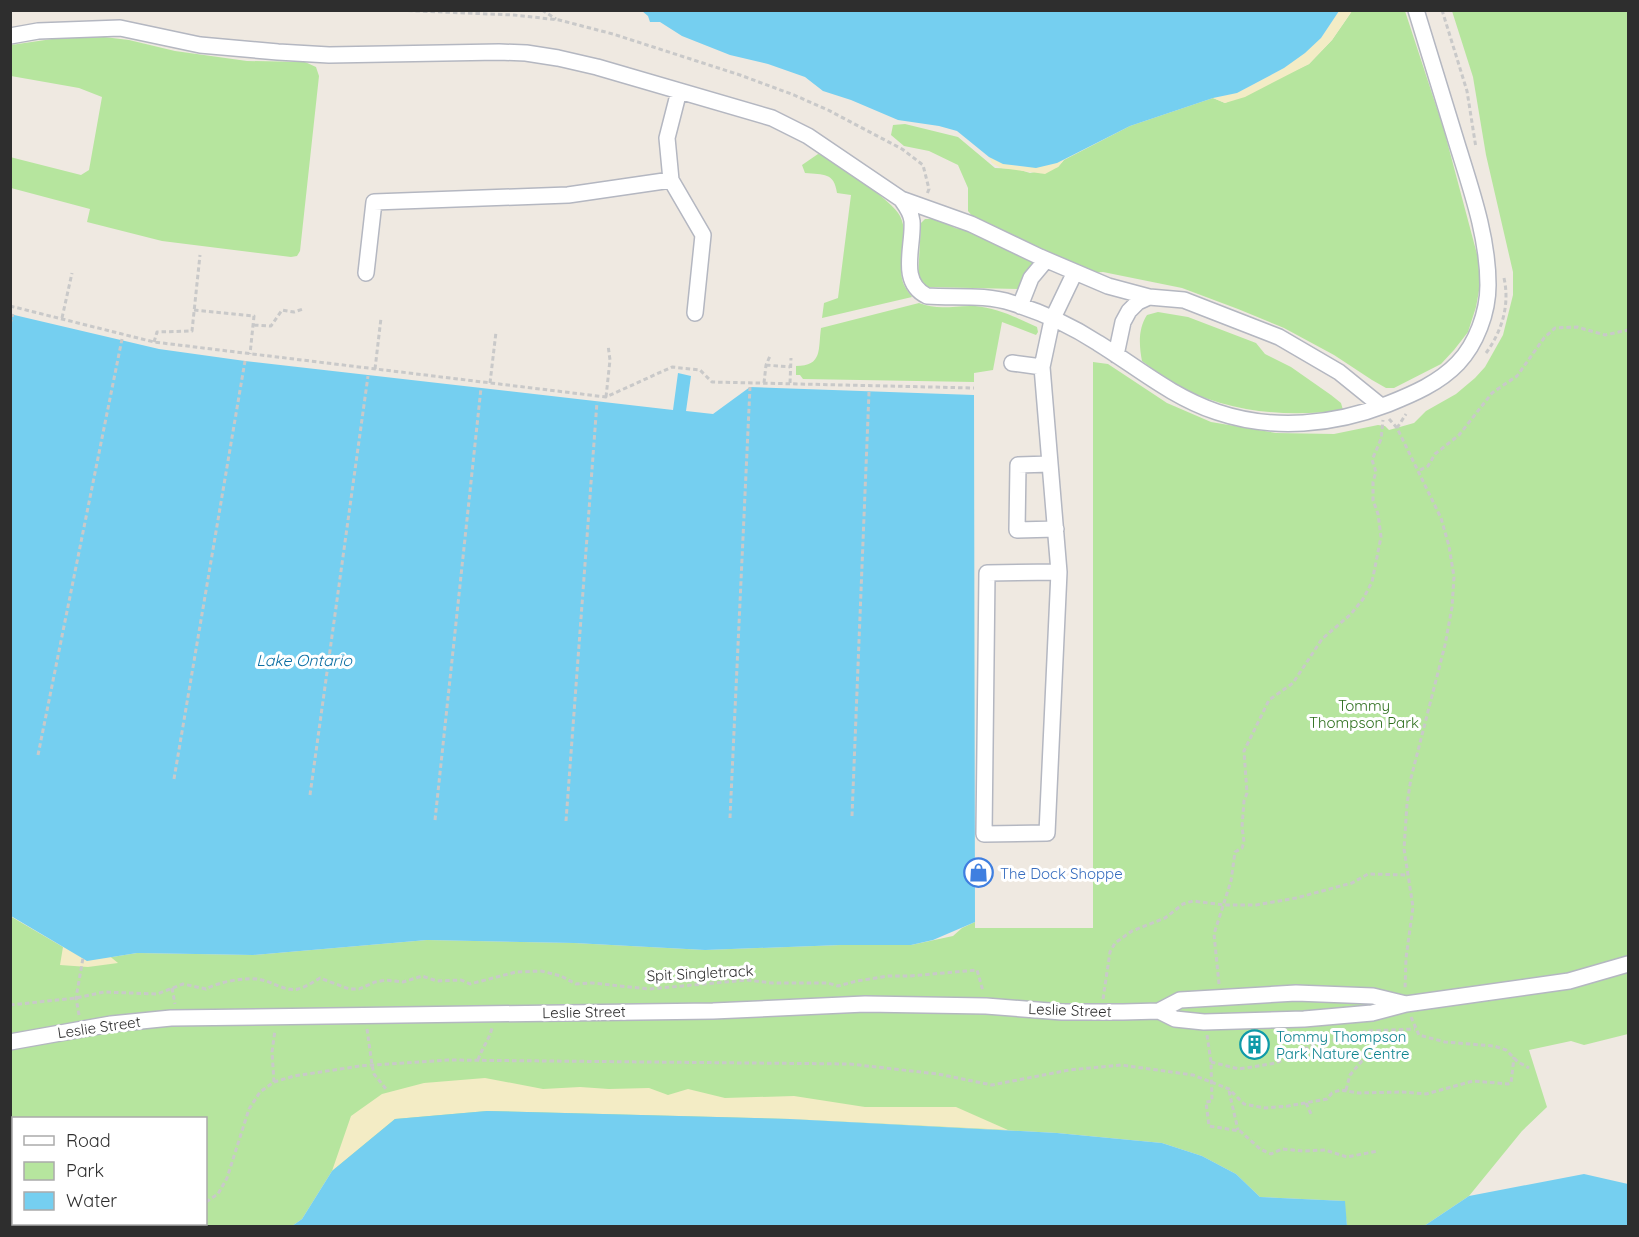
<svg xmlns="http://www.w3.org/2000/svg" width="1639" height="1237" font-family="Quicksand,sans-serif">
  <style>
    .green { fill: #b6e59e }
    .sand { fill: #f3ecc5 }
    .water { fill: #75cff0 }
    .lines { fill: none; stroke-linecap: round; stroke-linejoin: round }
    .minor-casing { stroke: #b4b7c1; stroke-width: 18 }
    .path { stroke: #c9c9c9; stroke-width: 3; stroke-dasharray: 4.5 3; stroke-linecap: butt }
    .minor { stroke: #fff; stroke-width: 15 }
    .labels { text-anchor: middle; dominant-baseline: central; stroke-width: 6; stroke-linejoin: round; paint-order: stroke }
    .park-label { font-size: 15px; fill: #2c6e1b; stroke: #fff }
    .shop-label { font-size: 15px; fill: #366cbe; stroke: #fff; text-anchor: start }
    .street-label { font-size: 15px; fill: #2e2e2e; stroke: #fff }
    .culture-label { font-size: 15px; fill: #0d838f; stroke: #fff; text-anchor: start }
    .water-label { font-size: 16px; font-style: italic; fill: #0d6fa3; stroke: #fff }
  </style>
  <rect width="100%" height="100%" fill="#efe9e1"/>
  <path class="green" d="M1352,11H1405L1444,130L1478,258L1480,285L1476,307L1468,332L1454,350L1441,364L1394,388H1386L1372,380L1334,355L1284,328L1238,309L1182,288L1103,272L1086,273L1023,240L979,224L968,211V188L958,165L929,151L904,146L891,135L893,125L905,124L958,137L995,168L1017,169L1030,173L1058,167L1064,160L1130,126L1213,98L1225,103L1309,64L1332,40Z
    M1452,11H1628V1034L1584,1045L1571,1041L1529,1050L1547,1107L1522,1131L1469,1196L1424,1226H1347L1344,1201L1260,1197L1236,1174L1202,1156L1162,1143L1057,1133L790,1119L332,1171L302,1219L292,1226H49L41,1224H206V1118H14L13,1215L11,1214L10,916L87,961L137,953L253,955L427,940L574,943L705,950L841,945H911L953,936L962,928L975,922V928H1093V362L1108,364L1167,403L1211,422L1276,433L1334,434L1378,425L1385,426L1389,430L1414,423L1426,411L1456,394L1475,378L1485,367L1503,335L1513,295V272L1486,155L1473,77Z
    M104,37L129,40L175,51L247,61L305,62L316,67L319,76L300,251L297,256L291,257L162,241L87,222L90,209L11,188L10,157L81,175L89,170L102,97L79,88L11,76V45L59,38Z
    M818,154L824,155C841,167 892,200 900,216C911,237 895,264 904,285C906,289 909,293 912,297L822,318L824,303L838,298L851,195L837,193C834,172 824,175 805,173L802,165Z
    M925,219H938L955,228L970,231L1036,264L1018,289L928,287L922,284L918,278L921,223Z
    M919,303C939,311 955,305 975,306C998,308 1017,318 1037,327L1038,332L1036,335L1002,322L993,370L974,373V382L803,379L800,375H796V366C823,366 818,349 821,328Z
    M1158,312L1188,317L1256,343L1265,354L1291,367L1331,395L1341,403L1343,410C1285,418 1224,412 1172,383C1162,377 1152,368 1142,361C1139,345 1138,329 1147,315Z"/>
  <path class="sand" d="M1339,11H1352L1332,40L1309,64L1245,97L1225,103L1213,98L1237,93L1284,68L1321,38Z
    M989,157C1012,169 1041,170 1064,160L1058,167L1045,174L1001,168L992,163Z
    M96,945L118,963L88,967L60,965L63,947Z
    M485,1078L543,1089L580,1087L609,1089L649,1088L668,1095L688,1089L725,1098L794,1096L865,1107H956L1008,1130L790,1119L487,1111L395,1119L332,1171L351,1116L382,1094L424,1083Z"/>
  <path class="water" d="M642,11H1339L1321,38L1305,53L1284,68L1237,93L1213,98L1130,126L1057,163L1036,168L1003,164L989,157L957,131L939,126L898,120L851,100L823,91L805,77L768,64L730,55L682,36L660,22H650L648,16Z
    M10,314L159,349L245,361L673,410L678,373L691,376L686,411L713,414L750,387L974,395L975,922L933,940L911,945H841L705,950L574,943L427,940L253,955L137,953L87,961L11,916Z
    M487,1111L790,1119L1057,1133L1162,1143L1202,1156L1236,1174L1260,1197L1345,1201L1347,1226H292L302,1219L332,1171L395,1119Z
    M1584,1174L1628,1184V1226H1424L1469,1196Z"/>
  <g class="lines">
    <defs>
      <path id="minor" d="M10,36L38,31L120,28L200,45L278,52L329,55L499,52L526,53L558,58L597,67L772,118L808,136L901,199C906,206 911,212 912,221C914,246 898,282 927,296C955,298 985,294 1012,303C1041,312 1072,326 1098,343C1137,367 1172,397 1217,412C1273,431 1334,425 1388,404C1413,394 1439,383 1458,363C1476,344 1488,313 1488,285C1488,238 1472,192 1458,147C1444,101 1430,56 1416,10
        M679,91L667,138L671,180L703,235L695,313
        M901,199L971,224L1040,257L1108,286L1149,297
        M366,273L374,202L568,195L671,180
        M1020,306L1031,278L1046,260
        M1116,355L1123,322L1129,311L1138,302L1149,297L1184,300L1279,337L1339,372L1381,406
        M1012,363L1042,367
        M1050,464L1018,465L1017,530L1056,529
        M1059,572L987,573L984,834L1047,833L1059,572L1042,367L1052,320L1075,272
        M1159,1011L1175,1019L1204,1022L1304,1019L1372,1013L1406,1004L1569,981L1628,964
        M10,1042L111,1024L171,1018L713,1011L865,1004L986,1006L1062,1012H1123L1159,1011L1180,1000L1296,993L1373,996L1406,1004"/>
    </defs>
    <use href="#minor" class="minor-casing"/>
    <path class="path" d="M393,10L514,15L559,20L613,34L740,75L794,95L828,110L902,149L923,165L929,189L927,194
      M542,10L556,19
      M1442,10L1467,91L1476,148
      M10,306L154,342L606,397L672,367L700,370L712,382L974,388
      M194,310L254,316L250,354
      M62,318L72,273
      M10,324L13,314
      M254,325L271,326L282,310L294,312L303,309
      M154,342L157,332L192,331L200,255
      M1486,353C1502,331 1510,305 1504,278
      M766,365L790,367
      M375,369L381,318
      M490,383L496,332
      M764,383L766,365L770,356
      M790,383L791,358
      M606,397L610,360L608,345
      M1389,419L1397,428L1441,518L1449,546L1454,577L1452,607L1445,645L1411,778L1407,804L1404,849L1413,907L1406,958L1405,990
      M1397,428L1406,414
      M1420,470L1428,466L1435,454L1459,435L1492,393L1517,376L1544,338L1555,328L1577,327L1605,335L1628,330
      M38,755L122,339
      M174,779L245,361
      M310,795L368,376
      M852,816L869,392
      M730,818L750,387
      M435,820L481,388
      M566,821L597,402
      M1219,984L1214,934L1231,881L1235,852L1242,848L1244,842L1242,827L1244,801L1247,793L1244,751L1269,700L1293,683L1322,639L1351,614L1363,599L1372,582L1381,537L1378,514L1373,500V482L1376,472L1372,460L1381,439L1383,420
      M172,988L175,1004
      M1103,999L1110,952L1115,943L1132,931L1165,918L1183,904L1193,901L1224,905H1256L1296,898L1352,883L1368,874L1407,875
      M10,1005L76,998L104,992L157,994L183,984L206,989C219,982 247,976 262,980C273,982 286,992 298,989C306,987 313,982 320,978L349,989H359L375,982L386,980L403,982L422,976L437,981L461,980L470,984L516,972L541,971L561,976L576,984L592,983L649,989L747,980L772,983H828L838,986L857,981L888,976H910L977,970L983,991
      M79,1015L76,998L83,958
      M1411,1017L1419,1035L1445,1042L1494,1046L1506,1050L1518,1062L1529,1068
      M367,1029L372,1065L374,1074L386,1089
      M1207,1035L1211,1062L1212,1101L1206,1102L1209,1126L1240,1131L1260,1149L1271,1154L1282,1149L1303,1151L1325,1150L1347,1157L1378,1151
      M478,1060C482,1048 489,1040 492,1028
      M1211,1062L1239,1069L1276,1063L1311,1046L1368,1031L1415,1029
      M274,1082L272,1052L275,1030
      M1346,1090L1350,1075L1371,1050L1374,1032
      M1229,1091L1238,1130
      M1306,1103L1312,1116
      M10,1148H14
      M206,1202L218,1194L227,1178L249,1109L260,1092L274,1082L294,1076L360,1066L448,1060L850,1064L938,1074L992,1085L1069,1070L1121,1065L1193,1075L1229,1089L1244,1104L1265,1108L1288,1106L1327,1099L1332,1093L1340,1090L1359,1093L1402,1092L1426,1094L1473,1081L1508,1084L1511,1083L1514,1057"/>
    <use href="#minor" class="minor"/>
  </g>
  <defs>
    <symbol id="shop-ring" viewBox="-11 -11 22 22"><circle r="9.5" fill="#fff" stroke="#3f7fe0" stroke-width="1.5"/><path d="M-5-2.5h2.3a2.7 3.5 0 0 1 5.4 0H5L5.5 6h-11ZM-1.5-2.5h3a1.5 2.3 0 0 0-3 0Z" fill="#3f7fe0"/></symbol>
    <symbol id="building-ring" viewBox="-11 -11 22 22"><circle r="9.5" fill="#fff" stroke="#0f9aa8" stroke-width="1.5"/><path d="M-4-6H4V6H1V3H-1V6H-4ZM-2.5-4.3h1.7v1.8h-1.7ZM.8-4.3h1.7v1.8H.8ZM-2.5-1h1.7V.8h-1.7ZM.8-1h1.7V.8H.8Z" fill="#0f9aa8"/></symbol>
  </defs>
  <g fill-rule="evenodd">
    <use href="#shop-ring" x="962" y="856" width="33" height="33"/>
    <use href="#building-ring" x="1238" y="1028" width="33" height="33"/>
  </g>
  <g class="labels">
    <g class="park-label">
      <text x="1364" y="705">Tommy<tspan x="1364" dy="17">Thompson Park</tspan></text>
    </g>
    <g class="shop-label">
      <text x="1000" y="873">The Dock Shoppe</text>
    </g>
    <g class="street-label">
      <text transform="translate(700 973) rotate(-3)">Spit Singletrack</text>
      <text transform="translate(1070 1010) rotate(2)">Leslie Street</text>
      <text transform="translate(584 1012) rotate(-1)">Leslie Street</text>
      <text transform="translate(99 1027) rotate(-8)">Leslie Street</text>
    </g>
    <g class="culture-label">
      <text x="1276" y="1036">Tommy Thompson<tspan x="1276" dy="17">Park Nature Centre</tspan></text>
    </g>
    <g class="water-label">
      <text x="304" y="660">Lake Ontario</text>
    </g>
  </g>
  <rect width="1639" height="1237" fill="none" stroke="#2e2e2e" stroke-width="24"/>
  <rect x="12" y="1117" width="195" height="108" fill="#ffffff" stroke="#ababab" stroke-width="1.5"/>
  <rect x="24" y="1136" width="30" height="9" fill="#ffffff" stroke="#ababab" stroke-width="1.5"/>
  <text x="66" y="1147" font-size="18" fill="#2e2e2e">Road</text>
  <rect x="24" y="1162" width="30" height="18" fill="#b6e59e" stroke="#ababab" stroke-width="1.5"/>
  <text x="66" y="1177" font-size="18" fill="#2e2e2e">Park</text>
  <rect x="24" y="1192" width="30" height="18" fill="#75cff0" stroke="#ababab" stroke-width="1.5"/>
  <text x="66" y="1207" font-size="18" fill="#2e2e2e">Water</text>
</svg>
